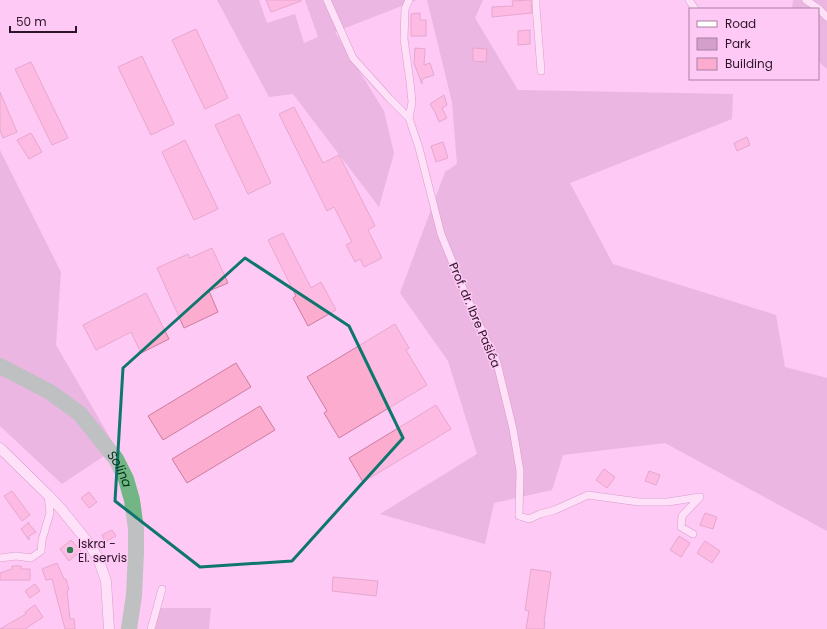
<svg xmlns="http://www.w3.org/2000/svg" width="827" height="629" font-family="Poppins,sans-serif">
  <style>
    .green { fill: #d49fcb }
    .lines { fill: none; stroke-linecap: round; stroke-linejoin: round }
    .river { stroke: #72b686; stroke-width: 16 }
    .building { fill: #fcacce; stroke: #ca7e9f }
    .street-casing { stroke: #a76b9d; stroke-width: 8 }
    .secondary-casing { stroke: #a76b9d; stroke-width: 11 }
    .street { stroke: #fff; stroke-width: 7 }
    .secondary { stroke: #fff; stroke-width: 10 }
    .marked { fill: none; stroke: #0f766e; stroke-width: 3; stroke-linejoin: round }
    .poi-dot { fill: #2f7b4a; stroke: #fec9f4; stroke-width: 1.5 }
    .labels { text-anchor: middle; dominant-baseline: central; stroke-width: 3; stroke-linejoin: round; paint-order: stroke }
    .street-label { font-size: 12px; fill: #2c1428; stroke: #fec9f4 }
    .poi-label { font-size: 12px; fill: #2c1428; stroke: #fec9f4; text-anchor: start }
    .water-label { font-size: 13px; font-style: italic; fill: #003617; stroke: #fec9f4 }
  </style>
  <rect width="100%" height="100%" fill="#fec9f4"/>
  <path class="green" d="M217,0H259L267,23L295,14L304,43L318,37L305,0H417L335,32L384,111L394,153L379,207L293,94L269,97Z
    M427,0H483L475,18L518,90L733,94L732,119L570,183L613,264L776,315L785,367L827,378V531L665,443L563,455L552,490L494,503L485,544L380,514L477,454L448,361L400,293L445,172L457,164L452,102Z
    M793,0H827V69L818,61V9H792Z
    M0,150L61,272L56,345L116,448L62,484L0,426Z
    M155,608H211L209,629H155Z"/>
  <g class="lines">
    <path class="river" id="s1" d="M0,366L50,392L80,414L116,459L126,479L132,500L136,529V552L134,595L129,629"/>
  </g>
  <path class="building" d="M266,0H301V1L271,12Z
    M531,0L532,13L492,17V7L513,6L512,1Z
    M420,13V20H426V36H411V14Z
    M196,29L228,98L205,109L172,40Z
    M530,30V44L518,45V31Z
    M415,48L425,49L424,65L430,63L434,75L422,79V84L414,63Z
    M473,48L487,49L486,62L473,61Z
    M142,56L174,124L151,135L118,67Z
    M31,62L68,138L52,145L15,69Z
    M0,92L17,132L3,138L0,130Z
    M444,95L447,105L442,108L447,118L439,122L435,112L430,104Z
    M294,107L323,163L339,155L375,226L368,230L382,258L364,267L360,259L355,262L346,245L352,242L334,207L327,211L279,114Z
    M239,114L271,183L248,194L215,125Z
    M31,133L42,152L29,159L17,140Z
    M747,137L750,145L737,151L734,143Z
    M185,140L218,209L194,220L162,152Z
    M443,142L448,158L436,162L431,146Z
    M283,233L311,288L321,282L336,310L308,326L293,298L296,296L268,240Z
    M212,248L228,283L209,291L218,312L184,328L157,268L188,254L190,258Z
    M146,293L169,339L141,353L131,332L96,350L83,325Z
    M395,324L409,348L406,350L427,385L339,438L324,413L327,411L307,377Z
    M236,363L251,387L163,440L148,416Z
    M436,405L451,429L363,482L349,458Z
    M260,406L275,430L187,483L172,459Z
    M604,469L615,477L607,488L596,480Z
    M649,471L660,475L656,485L645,481Z
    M12,491L30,515L22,521L4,496Z
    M89,492L97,502L89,508L81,498Z
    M705,513L717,517L713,529L700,525Z
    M29,522V524L36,532L29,536V540L21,529Z
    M112,530L116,536L105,542L102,535Z
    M679,536L690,543L681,557L670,550Z
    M71,540L81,551L69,561L60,549Z
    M705,541L720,551L712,563L697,553Z
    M57,563L64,579H66L69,590L67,591L70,619H74L75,629H65L52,579L46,580L42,569Z
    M12,566H21V569H30V580H0V573L12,569Z
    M531,569L551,572L544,622H545L544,629H526L529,611L525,610Z
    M333,577L378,581L376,596L332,591Z
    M35,584L40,591L30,598L25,591Z
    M35,605L43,617L25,629H0L26,614L25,612Z"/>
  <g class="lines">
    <defs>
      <path id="street" d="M327,0L353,58L389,98L409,118L419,148L441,234L467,298L497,363L513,429L520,471L519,516L529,519L540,514L555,510L588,495L639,502H668L700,497L682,516L681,527L693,534
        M536,0V6L541,71
        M689,0L695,9
        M806,0L819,9L827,17
        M409,118L412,102L410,82L404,39L405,9L409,0
        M0,558L16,556L31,558L41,551L42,540L50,513L48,495
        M151,629L162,589"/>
      <path id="secondary" d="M0,448L48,495L62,510L87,541L98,558L106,581L109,629"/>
    </defs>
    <use href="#street" class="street-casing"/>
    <use href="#secondary" class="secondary-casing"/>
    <use href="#street" class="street"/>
    <use href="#secondary" class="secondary"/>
  </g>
  <path d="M0 0H827V629H0ZM245,258L349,326L403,438L292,561L200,567L115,501L123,368Z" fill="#fec9f4" fill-opacity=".55" fill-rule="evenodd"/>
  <path class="marked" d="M245,258L349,326L403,438L292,561L200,567L115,501L123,368Z"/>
  <circle class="poi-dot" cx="70" cy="550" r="4"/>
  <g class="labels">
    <g class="street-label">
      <text transform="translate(475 315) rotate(67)">Prof. dr. Ibre Pašića</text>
    </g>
    <g class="poi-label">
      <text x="78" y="543">Iskra -<tspan x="78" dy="14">El. servis</tspan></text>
    </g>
    <g class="water-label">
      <text stroke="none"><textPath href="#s1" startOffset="162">Solina</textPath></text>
    </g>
  </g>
  <rect x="689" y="8" width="130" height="72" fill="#fec9f4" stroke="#aa81a2"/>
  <rect x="697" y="21" width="20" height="6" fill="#ffffff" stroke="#aa81a2"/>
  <text x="725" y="28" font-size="12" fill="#2c1428">Road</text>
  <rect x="697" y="38" width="20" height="12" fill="#d49fcb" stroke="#aa81a2"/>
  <text x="725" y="48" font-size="12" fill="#2c1428">Park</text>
  <rect x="697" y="58" width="20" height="12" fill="#fcacce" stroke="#aa81a2"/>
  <text x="725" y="68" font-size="12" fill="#2c1428">Building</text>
  <path d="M10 26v6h66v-6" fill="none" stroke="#2c1428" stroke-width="2"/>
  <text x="16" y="26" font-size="12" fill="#2c1428" stroke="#fec9f4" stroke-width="3" paint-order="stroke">50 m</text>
</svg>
